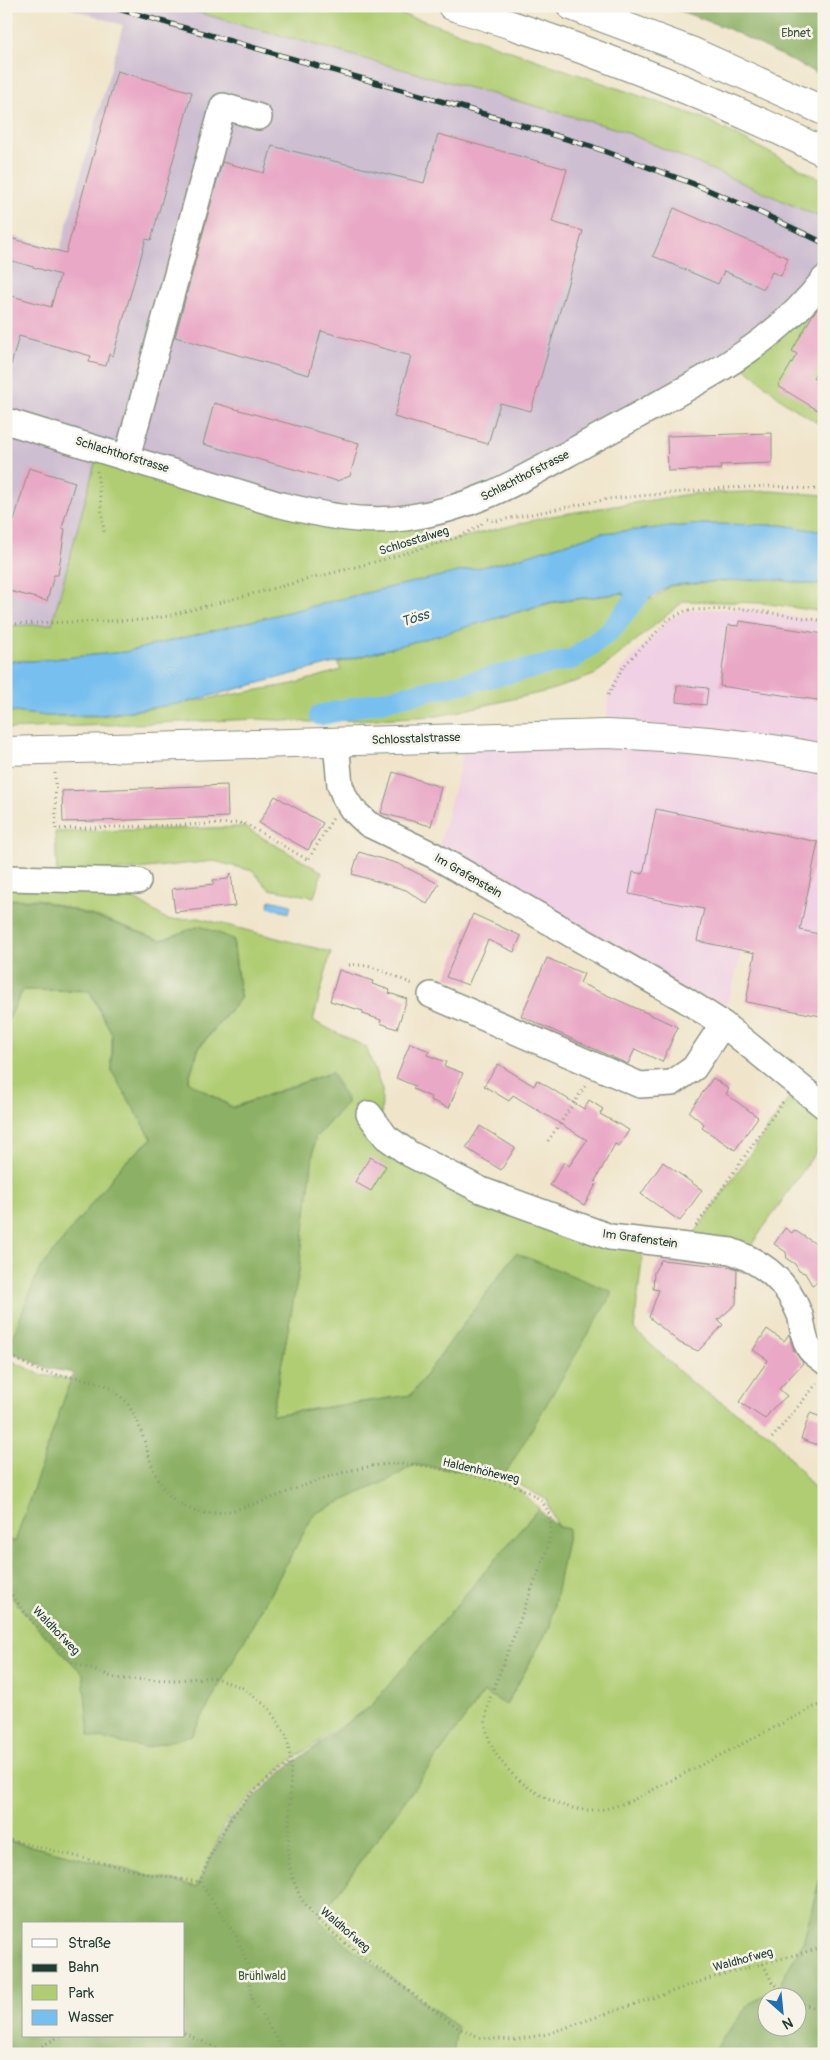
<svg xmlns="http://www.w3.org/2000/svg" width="830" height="2060" font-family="Pangolin,sans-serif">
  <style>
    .built { fill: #f0d0e4 }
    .industrial { fill: #cebed1 }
    .green { fill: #b0cd73; stroke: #688554 }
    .forest { fill: #8cb065; stroke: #56764c; fill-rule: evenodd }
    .water { fill: #77bfef; stroke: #4b7e92 }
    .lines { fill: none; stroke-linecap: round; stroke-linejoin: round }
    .canal { stroke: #77bfef; stroke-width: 21 }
    .building { fill: #e9a8c6 }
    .minor-casing { stroke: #889180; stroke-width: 28 }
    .major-casing { stroke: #889180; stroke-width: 30 }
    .highway-casing { stroke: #889180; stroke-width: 30 }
    .path { stroke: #889180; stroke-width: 3; stroke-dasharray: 1 4; stroke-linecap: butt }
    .minor { stroke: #fff; stroke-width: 25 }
    .major { stroke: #fff; stroke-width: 28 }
    .highway { stroke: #fff; stroke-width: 28 }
    .rail-casing { stroke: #1f3d34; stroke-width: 5.5 }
    .rail { stroke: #f7f3e8; stroke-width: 4; stroke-dasharray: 11; stroke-linecap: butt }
    .labels { text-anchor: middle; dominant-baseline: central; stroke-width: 5; stroke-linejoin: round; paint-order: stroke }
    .park-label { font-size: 12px; fill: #3c5a41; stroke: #f7f3e8 }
    .street-label { font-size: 12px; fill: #1f3d34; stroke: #f7f3e8 }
    .water-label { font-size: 14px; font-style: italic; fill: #315759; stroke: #f7f3e8 }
  </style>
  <rect width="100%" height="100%" fill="#f7f3e8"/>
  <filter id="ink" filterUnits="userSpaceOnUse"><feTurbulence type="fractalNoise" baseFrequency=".02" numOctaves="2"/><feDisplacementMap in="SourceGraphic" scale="10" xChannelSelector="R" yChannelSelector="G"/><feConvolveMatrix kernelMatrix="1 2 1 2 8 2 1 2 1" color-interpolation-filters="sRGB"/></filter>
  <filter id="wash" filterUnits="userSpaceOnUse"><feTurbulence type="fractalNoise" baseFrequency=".0096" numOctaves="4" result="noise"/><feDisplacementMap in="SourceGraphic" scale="20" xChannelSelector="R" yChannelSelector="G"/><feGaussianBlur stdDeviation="1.12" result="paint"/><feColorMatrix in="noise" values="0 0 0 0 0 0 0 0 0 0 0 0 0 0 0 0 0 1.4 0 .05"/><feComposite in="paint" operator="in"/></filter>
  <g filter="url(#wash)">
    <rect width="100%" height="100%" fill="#f0e5cb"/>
    <path class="built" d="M746,609L824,621V935L749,922L723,1024L438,849L461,763L465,737L606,734L608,695L623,667L668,620L687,610Z"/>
    <path class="industrial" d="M62,6H175L621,130L824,219V279L796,312L508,487L374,519L99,448L52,624L6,626V234L60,250L123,25Z"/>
    <path class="green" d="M175,6H368L422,20L703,118L824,181V219L621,130Z
      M824,279V427L786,403L736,360Z
      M99,448L277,504L421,515L431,545L551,516L690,494L771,491L824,495V532L782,525L704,524L601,533L508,561L378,590L125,652L32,661H6V626L52,624Z
      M744,579H769L824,586V612L763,603L684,601L594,675L548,691L438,716L310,722L258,719L6,729V711L47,716H101L184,703L293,684L341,670L338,663L551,603L624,593L625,597L653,599L670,586Z
      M244,827L322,872L314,897L269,889L253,871L214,861L117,871L57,873L55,832Z
      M6,881L113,885L168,920L199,918L331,952L313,1021L366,1047L382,1090L381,1136L410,1154L644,1242L634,1329L692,1383L773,1437L819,1494L824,1492V1864L803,1942L777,1989L749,2004L711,2054H453L457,2027L346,1944L318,1920L484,1692L507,1704L550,1626L569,1529L558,1527L547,1503L549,1501L507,1478L539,1508L370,1707L287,1763L227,1820L197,1887L6,1840V1590L33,1623L83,1674L90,1736L192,1735L314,1514L390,1479L414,1465L504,1476L516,1253L411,1395L272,1415L299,1271L315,1138L348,1102L332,1072L233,1107L188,1082L199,1048L241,998L233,939L200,926L161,940L105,919L38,899H6Z
      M23,990L89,991L112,1034V1072L152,1138L123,1164L40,1270L8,1350L6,1349V1024Z
      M790,1097L824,1127V1140L748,1250L689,1241Z
      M6,1358L41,1375L71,1379L15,1542L6,1538Z"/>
    <path class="forest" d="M667,6H824V77L729,29Z
      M6,900H38L105,920L161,940L200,926L233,939L240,998L199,1047L188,1081L232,1108L331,1073L347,1103L315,1138L299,1271L272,1415L411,1395L516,1253L613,1292L504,1476L414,1465L390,1479L314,1514L192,1735L145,1748L89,1736L83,1674L33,1623L6,1590V1539L15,1542L73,1373L47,1368L7,1350L39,1270L123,1164L152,1139L112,1072V1034L90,990H23L6,1023Z
      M538,1509L558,1527L569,1529L550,1626L506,1705L484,1692L318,1920L346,1944L457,2027L453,2054H6V1840L197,1887L230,1820L287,1767L370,1707ZM24,1924H184V2036H24Z
      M824,1864V2054H711L749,2004L777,1989L803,1942ZM768,1998H798V2028H768Z"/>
    <path class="water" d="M704,524L782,525L824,532V585L770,579L721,581L670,585L650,598L628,597L622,593L551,602L436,636L184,703L100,715L46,716L6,711V661H32L125,652L378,590L508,561L601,533Z
      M270,900L291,905L289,913L268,907Z"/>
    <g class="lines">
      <path class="canal" d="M320,715L573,659L610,631L638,596L652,572"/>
    </g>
    <g id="blocks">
      <path class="building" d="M117,71L192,92L151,240L146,239L113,356L109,354L106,366L89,362L91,356L19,336L11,365L6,364V299L10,300L12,296L51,307L60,275L6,259V237L66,253Z
        M438,134L567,169L552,222L583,231L531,411L500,403L488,444L394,417L411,356L321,331L309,375L175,337L222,162L264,173L272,146L424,183Z
        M674,208L788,258L781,276L772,272L764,289L724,271L718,284L653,256Z
        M824,302V359L813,378L824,385V414L778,386L797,354L792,351L813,314Z
        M214,403L359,443L350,476L337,481L203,444Z
        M772,433V463L720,465L721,469L668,471L667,436Z
        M29,468L75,482L62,528L65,529L58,575H54L47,601L6,590V551L11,520L14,521Z
        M740,621L824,634V701L720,686L728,625L739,626Z
        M677,685L708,688L706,705L676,702Z
        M393,772L441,787L431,826L381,813Z
        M227,785L228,817L63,822L62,791Z
        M275,796L323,823L308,850L259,823Z
        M656,809L818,842L800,930L824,935V1000L821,1016L746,1002L755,953L697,941L704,909L629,894L633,872L643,874Z
        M359,852L399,864L439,884L427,904L406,890L352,874Z
        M231,873L235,906L175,912L172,889L214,884L213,880L228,879Z
        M473,914L521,936L514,952L488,940L468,985L446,977Z
        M547,958L584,974L580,983L678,1027L662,1062L635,1049L628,1064L521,1016Z
        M339,970L373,981L372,984L390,990L389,993L407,999L397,1029L380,1023L381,1020L363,1014V1011L330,1001Z
        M410,1043L429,1051L427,1055L446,1062L444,1066L463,1073L449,1108L430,1100L431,1097L413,1089L415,1086L396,1078Z
        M498,1064L534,1086L537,1080L584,1109L589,1100L603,1109L600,1114L629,1130L619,1146L615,1144L595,1181L597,1183L584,1205L550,1185L564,1162L569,1166L587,1140L513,1095L509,1101L484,1086Z
        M713,1078L729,1089L726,1094L758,1117L735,1150L702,1128L704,1124L689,1112Z
        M480,1126L515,1148L501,1170L466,1148Z
        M370,1157L386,1166L371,1191L355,1182Z
        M663,1162L702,1190L680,1221L641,1194Z
        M785,1228L792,1233L794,1230L816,1244L824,1258V1279L812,1285L805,1273L799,1271L795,1264L787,1259L786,1252L774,1244Z
        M661,1260L732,1267L737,1269L736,1304L718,1320L723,1325L698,1351L680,1343L649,1317L659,1290L653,1289L654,1272Z
        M767,1329L784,1341L789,1334L794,1351L803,1363L779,1389L787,1396L772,1409L765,1419L739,1402L768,1360L753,1350Z
        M810,1413L824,1418V1447L801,1439Z"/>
    </g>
  </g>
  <g filter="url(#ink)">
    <use href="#blocks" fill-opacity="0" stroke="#889180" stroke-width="1"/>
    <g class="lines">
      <defs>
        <path id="minor" d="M6,421L277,504C318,514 361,524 405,518C474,509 521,480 580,447C621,425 662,402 703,379C749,353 792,322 824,279
          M127,457L223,106L259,117
          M336,742L340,785L345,798L352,809L368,824L435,856L684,999L723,1024L824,1106
          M6,878L138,881
          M431,995L640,1085L672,1083L694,1068L723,1024
          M369,1114L386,1137L410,1154L481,1190L610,1237L731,1251C764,1263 787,1281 800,1315C803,1325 803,1339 809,1348C812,1353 819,1357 824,1361"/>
        <path id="major" d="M6,751L606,734C680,737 750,743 824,758"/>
        <path id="highway" d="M452,6C579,45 704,93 824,152
          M571,6L691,51L824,111"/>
      </defs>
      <use href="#minor" class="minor-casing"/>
      <use href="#major" class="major-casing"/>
      <use href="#highway" class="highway-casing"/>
      <path class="path" d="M97,471L104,532
        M487,519L496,521L608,499L725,488L772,486L824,490
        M6,624L143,620L168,616L382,560L459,537L481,525L483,521
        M608,695L623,667L668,620L687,610L746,609L824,621
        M55,773L56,829L244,823L308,860L333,818
        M349,965C373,963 392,976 413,984
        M548,1141L586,1085
        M696,1226L784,1100
        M6,1354C17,1360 29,1366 40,1371C60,1377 97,1377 113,1390C118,1395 126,1400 129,1406C155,1445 142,1490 195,1511C225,1522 291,1489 322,1479C343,1472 366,1466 388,1464C423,1462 459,1474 493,1480C514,1485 544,1493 550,1517C552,1527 549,1538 548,1547L490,1698C487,1709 484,1721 487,1732C496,1773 551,1811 592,1810C607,1810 620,1805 633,1800L814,1707L824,1704
        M772,1438L819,1381
        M6,1587L33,1623L74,1663L118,1679L177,1680L213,1677L243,1688L269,1708L287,1737L291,1762L288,1862L293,1879L301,1899L318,1920L346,1944L457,2027L481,2038L515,2040L547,2034L717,1976L824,1947
        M6,1839L152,1875L200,1882
        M763,1964L772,1982L792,1998
        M798,2002L824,2011
        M184,2033L215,2047L223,2054
        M36,2054L42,2046L60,2036
        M287,2054L252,2000L247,1963L236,1936L200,1882C211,1849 228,1819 252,1793C263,1782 278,1772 291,1762"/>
      <use href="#minor" class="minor"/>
      <use href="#major" class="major"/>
      <use href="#highway" class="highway"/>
      <defs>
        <path id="rail" d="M108,6L451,104L593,147L694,184L757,211L824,243"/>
      </defs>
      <use href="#rail" class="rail-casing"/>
      <use href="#rail" class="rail"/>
    </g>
  </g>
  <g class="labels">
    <g class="park-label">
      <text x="796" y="33">Ebnet</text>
      <text x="262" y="1976">Brühlwald</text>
    </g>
    <g class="street-label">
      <text transform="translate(122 455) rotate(17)">Schlachthofstrasse</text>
      <text transform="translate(525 476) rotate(-27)">Schlachthofstrasse</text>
      <text transform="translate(414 541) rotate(-17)">Schlosstalweg</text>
      <text transform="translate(416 739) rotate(-2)">Schlosstalstrasse</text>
      <text transform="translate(468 876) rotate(30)">Im Grafenstein</text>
      <text transform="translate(640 1239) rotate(8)">Im Grafenstein</text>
      <text transform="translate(481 1471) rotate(13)">Haldenhöheweg</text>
      <text transform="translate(56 1631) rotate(46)">Waldhofweg</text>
      <text transform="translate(345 1930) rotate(41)">Waldhofweg</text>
      <text transform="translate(743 1960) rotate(-15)">Waldhofweg</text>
    </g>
    <g class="water-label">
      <text transform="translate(415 618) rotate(-17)">Töss</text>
    </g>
  </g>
  <rect width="830" height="2060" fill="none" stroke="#f7f3e8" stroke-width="25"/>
  <rect x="22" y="1922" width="162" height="115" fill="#f7f3e8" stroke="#a1aaa0"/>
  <rect x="32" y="1939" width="25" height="8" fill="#ffffff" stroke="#a1aaa0"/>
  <text x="68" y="1948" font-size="15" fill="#1f3d34">Straße</text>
  <rect x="32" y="1964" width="25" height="8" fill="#1f3d34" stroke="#a1aaa0"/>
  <text x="68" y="1972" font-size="15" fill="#1f3d34">Bahn</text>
  <rect x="32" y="1985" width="25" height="15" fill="#b0cd73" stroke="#a1aaa0"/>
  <text x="68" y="1998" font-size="15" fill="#1f3d34">Park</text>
  <rect x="32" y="2010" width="25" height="15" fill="#77bfef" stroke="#a1aaa0"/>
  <text x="68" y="2022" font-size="15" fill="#1f3d34">Wasser</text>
  <g transform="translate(782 2012) rotate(153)"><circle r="24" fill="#f7f3e8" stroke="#a1aaa0"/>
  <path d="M0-4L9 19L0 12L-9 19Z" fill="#1f6fb2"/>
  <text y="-8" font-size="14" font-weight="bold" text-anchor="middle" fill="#1f3d34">N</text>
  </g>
</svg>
